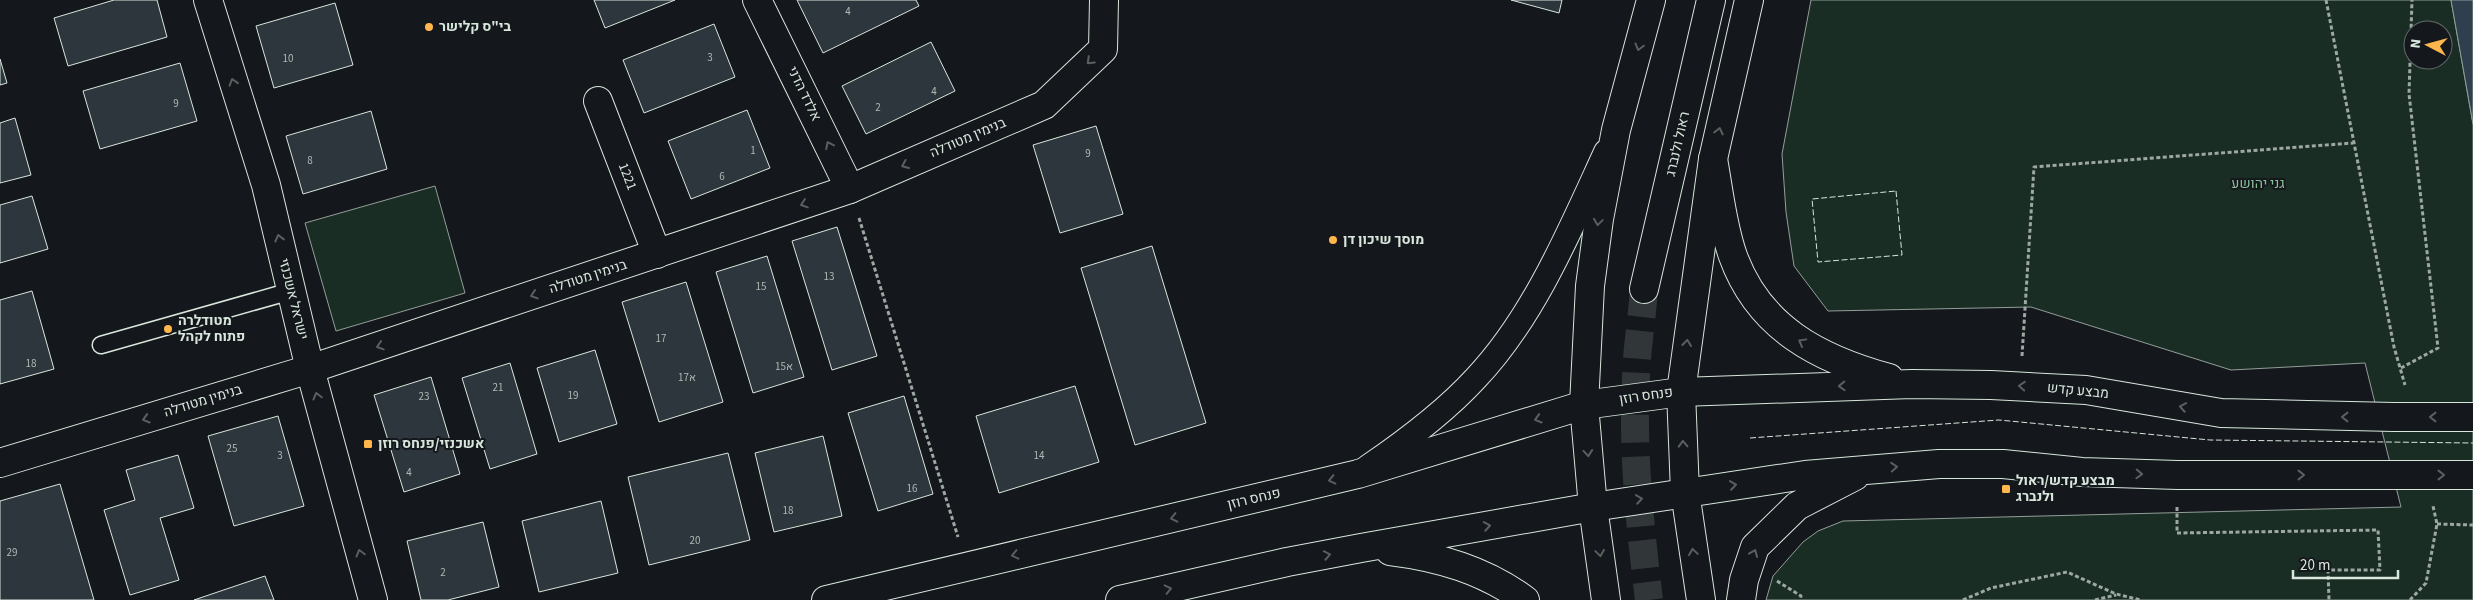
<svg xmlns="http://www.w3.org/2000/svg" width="2473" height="600" font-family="'Source Sans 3',Heebo,sans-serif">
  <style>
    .green { fill: #1a2d24; stroke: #939e99; fill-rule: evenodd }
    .water { fill: #2f3f4d; stroke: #939e99 }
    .building { fill: #2c363c; stroke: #d8e6dc }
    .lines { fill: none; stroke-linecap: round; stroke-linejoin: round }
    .tertiary-tunnel { stroke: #313739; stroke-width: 28; stroke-dasharray: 28 14; stroke-linecap: butt }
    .service-casing { stroke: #d8e6dc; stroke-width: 19 }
    .pedestrian-casing { stroke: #d8e6dc; stroke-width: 26 }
    .minor-casing { stroke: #d8e6dc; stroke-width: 30 }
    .tertiary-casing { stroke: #d8e6dc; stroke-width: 30 }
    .primary-casing { stroke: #d8e6dc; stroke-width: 30 }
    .path { stroke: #9da8a2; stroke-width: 3; stroke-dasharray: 4 2.5; stroke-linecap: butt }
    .service { stroke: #14181c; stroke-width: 16 }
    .pedestrian { stroke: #14181c; stroke-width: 24 }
    .minor { stroke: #14181c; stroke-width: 28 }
    .tertiary { stroke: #14181c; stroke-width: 28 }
    .primary { stroke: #14181c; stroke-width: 28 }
    .primary-bridge-casing { stroke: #d8e6dc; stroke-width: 30; stroke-linecap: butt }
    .primary-bridge { stroke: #14181c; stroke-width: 28 }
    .fence { stroke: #d8e6dc; stroke-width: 1; stroke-dasharray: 6 2.5; stroke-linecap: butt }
    .oneway { stroke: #59605f }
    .poi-dot { fill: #ffb74d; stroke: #14181c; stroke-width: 2 }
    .labels { text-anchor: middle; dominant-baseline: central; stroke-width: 4; stroke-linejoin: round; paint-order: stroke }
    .number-label { font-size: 11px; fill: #adbab4 }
    .poi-label { font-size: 14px; font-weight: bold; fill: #d8e6dc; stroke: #14181c; text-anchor: start }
    .street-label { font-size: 14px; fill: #d8e6dc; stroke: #14181c }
    .park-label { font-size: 14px; fill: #8ac095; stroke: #14181c }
  </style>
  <rect width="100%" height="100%" fill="#14181c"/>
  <path class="green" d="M1811,0H2451L2473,124V600H1766L1773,576L1803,542L1818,531L1843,521L2401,507L2365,363L2231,370L2031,307L1828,311L1794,266L1786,212L1782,154ZM2413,30H2443V60H2413Z
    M435,186L465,293L336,331L305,223Z"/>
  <path class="water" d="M2451,0H2473V124Z"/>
  <path class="building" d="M114,0H157L167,37L68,66L54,18Z
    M594,0H675L605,28Z
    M797,0H916L919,6L823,53Z
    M1511,0H1562L1559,13Z
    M335,3L353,65L274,88L256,26Z
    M714,24L735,77L644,113L623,60Z
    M931,42L955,91L866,134L842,86Z
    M0,59L7,83L0,85Z
    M180,63L197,121L100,149L83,91Z
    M747,110L770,168L691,199L668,141Z
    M371,111L387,169L303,194L286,136Z
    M15,118L31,175L0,183V123Z
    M1096,126L1123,214L1060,233L1033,145Z
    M32,196L48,249L0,263V205Z
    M837,227L877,356L832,370L792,241Z
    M1152,246L1206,423L1135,445L1081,268Z
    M767,256L804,377L753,393L716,272Z
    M686,282L723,402L659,422L622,302Z
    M32,291L54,369L0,384V300Z
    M595,350L617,424L559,442L537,368Z
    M510,363L537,454L490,469L462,378Z
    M431,377L460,474L404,492L374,395Z
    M1075,386L1099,462L999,493L976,416Z
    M904,396L933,494L878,511L848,413Z
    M278,416L304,506L234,526L208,436Z
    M823,436L842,516L774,532L755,453Z
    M728,453L750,540L649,565L628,477Z
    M178,455L194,508L160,518L179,580L130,595L104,510L135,500L126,470Z
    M60,484L94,600H0V501Z
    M601,501L618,573L539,592L522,521Z
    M483,522L499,587L448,600H421L407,541Z
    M265,576L274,600H194Z"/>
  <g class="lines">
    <path class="tertiary-tunnel" d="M1644,289C1642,318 1637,347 1636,376C1632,451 1640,526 1649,600"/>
    <defs>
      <path id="service" d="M101,345L291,291"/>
      <path id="pedestrian" d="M1368,467C1406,441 1445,412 1476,378C1534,317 1571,228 1606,152"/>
      <g id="minor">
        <path d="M208,0L266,185L310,369L373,600"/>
        <path d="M757,0L850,189"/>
        <path id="s1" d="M598,101L657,254"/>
        <path d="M0,463L310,369L850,189L1044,105L1103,49L1104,0"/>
      </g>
      <path id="tertiary" d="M1644,289L1711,0
        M1606,600L1593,507L1584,405L1590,286L1599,219L1616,130L1651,0
        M1701,600L1685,492L1681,392L1713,159L1749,0"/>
      <path id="primary" d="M1713,159C1719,191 1722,225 1733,256C1759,328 1819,359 1889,378
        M1390,551C1439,557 1484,570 1525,600
        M826,600L1358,474L1584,405L1681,392L1912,384L1991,385L2086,390L2221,413L2394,417
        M1120,600L1287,562L1361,548L1593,507L1805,475L1939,464H2003L2082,472L2178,475H2409
        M1741,600L1744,580L1755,547L1797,506L1855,476"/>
    </defs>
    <use href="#service" class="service-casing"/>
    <use href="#pedestrian" class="pedestrian-casing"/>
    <use href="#minor" class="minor-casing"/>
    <use href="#tertiary" class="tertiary-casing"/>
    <use href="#primary" class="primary-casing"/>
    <path class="path" d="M2326,0L2394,347L2405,385
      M859,218L958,537
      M2022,356L2034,167L2353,143
      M2401,368L2438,348L2409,94L2412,0
      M2177,507V533L2378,530L2380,570H2328L2329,600
      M2437,524L2473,525
      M1777,581L1801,596L1800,600
      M1963,600L1991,588L2067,572L2116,594L2141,600
      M2095,600L2116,595
      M2410,600L2426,583L2437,524L2433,506"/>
    <use href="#service" class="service"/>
    <use href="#pedestrian" class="pedestrian"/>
    <use href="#minor" class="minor"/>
    <use href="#tertiary" class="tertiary"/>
    <use href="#primary" class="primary"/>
    <defs>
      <path id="primary-bridge" d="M2394,417H2473
        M2409,475H2473"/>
    </defs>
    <use href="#primary-bridge" class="primary-bridge-casing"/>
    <use href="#primary-bridge" class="primary-bridge"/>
    <path class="fence" d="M1896,191L1902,255L1818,262L1812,199Z
      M1750,438L1999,420L2210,440L2473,443"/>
  </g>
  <defs><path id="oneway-chevron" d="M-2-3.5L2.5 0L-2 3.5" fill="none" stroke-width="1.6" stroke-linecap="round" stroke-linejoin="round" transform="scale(1.25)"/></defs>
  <g class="oneway">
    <use href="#oneway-chevron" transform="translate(1639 47) rotate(105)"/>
    <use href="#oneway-chevron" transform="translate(1090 61) rotate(136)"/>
    <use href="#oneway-chevron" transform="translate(233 82) rotate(-107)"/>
    <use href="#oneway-chevron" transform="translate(1719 131) rotate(-77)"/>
    <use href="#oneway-chevron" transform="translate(829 145) rotate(-116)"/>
    <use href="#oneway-chevron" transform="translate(905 165) rotate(157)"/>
    <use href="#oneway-chevron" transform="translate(804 204) rotate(161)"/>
    <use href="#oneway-chevron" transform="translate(1598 222) rotate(98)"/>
    <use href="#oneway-chevron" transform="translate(279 238) rotate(-104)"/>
    <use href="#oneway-chevron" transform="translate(534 295) rotate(162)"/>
    <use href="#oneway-chevron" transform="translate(1802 342) rotate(-151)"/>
    <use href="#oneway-chevron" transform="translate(1687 343) rotate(-83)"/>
    <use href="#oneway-chevron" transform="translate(380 346) rotate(162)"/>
    <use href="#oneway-chevron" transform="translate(1842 386) rotate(178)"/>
    <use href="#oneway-chevron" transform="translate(2022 386) rotate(-176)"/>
    <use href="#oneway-chevron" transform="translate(317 396) rotate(-105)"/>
    <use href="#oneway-chevron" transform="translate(2183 407) rotate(-170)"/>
    <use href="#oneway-chevron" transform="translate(2345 417) rotate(-180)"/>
    <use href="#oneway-chevron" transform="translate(2433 417) rotate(180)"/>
    <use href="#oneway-chevron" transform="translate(146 419) rotate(163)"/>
    <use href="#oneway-chevron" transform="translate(1538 419) rotate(163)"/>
    <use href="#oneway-chevron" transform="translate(1683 444) rotate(-92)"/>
    <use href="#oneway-chevron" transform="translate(1588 453) rotate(85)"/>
    <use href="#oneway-chevron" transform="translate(1894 467) rotate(-4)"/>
    <use href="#oneway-chevron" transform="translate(2139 474) rotate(2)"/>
    <use href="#oneway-chevron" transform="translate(2301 475)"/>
    <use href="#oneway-chevron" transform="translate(2441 475)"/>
    <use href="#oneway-chevron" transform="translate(1332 480) rotate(167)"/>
    <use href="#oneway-chevron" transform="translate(1733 485) rotate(-8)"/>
    <use href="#oneway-chevron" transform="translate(1639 499) rotate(-9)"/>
    <use href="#oneway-chevron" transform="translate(1174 518) rotate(167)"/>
    <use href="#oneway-chevron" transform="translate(1487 526) rotate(-10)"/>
    <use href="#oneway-chevron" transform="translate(1693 552) rotate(-98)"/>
    <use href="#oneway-chevron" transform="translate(360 553) rotate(-105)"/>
    <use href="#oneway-chevron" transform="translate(1600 553) rotate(82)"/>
    <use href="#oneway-chevron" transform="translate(1754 553) rotate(-68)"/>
    <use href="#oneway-chevron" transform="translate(1015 555) rotate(167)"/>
    <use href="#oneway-chevron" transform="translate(1327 555) rotate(-11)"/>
    <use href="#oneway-chevron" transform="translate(1168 589) rotate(-13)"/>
  </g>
  <g class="poi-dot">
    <circle cx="429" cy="27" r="5"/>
    <circle cx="1333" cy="240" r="5"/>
    <circle cx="168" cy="329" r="5"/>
    <rect x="363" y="439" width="10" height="10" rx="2.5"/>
    <rect x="2001" y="484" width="10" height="10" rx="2.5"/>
  </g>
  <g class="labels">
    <g class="number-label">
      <text x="848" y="11">4</text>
      <text x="710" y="57">3</text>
      <text x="288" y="58">10</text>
      <text x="934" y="91">4</text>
      <text x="176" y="103">9</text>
      <text x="878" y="107">2</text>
      <text x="753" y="150">1</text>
      <text x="1088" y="153">9</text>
      <text x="310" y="160">8</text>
      <text x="722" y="176">6</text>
      <text x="829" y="276">13</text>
      <text x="761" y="286">15</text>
      <text x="661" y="338">17</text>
      <text x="31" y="363">18</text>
      <text x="784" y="366">15א</text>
      <text x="687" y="377">17א</text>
      <text x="498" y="387">21</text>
      <text x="573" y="395">19</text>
      <text x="424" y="396">23</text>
      <text x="232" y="448">25</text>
      <text x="280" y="455">3</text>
      <text x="1039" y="455">14</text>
      <text x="409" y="472">4</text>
      <text x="912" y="488">16</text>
      <text x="788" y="510">18</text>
      <text x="695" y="540">20</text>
      <text x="12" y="552">29</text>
      <text x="443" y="572">2</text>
    </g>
    <g class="poi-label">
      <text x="439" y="27">בי"ס קלישר</text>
      <text x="1343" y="240">מוסך שיכון דן</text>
      <text x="178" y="321">מטודלרה<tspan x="178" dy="16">פתוח לקהל</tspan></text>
      <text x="378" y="444">אשכנזי/פנחס רוזן</text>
      <text x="2016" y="481">מבצע קדש/ראול<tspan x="2016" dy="16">ולנברג</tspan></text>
    </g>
    <g class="street-label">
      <text transform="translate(804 94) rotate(64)">אלדד הדני</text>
      <text transform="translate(968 138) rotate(-23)">בנימין מטודלה</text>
      <text transform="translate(1678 144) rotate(-77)">ראול ולנברג</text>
      <text stroke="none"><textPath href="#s1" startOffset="81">1221</textPath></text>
      <text transform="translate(588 277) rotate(-18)">בנימין מטודלה</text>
      <text transform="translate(293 299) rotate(76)">ישראל אשכנזי</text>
      <text transform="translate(2078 391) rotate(6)">מבצע קדש</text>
      <text transform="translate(1646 396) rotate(-8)">פנחס רוזן</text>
      <text transform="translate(203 401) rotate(-17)">בנימין מטודלה</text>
      <text transform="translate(1254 499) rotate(-13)">פנחס רוזן</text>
    </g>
    <g class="park-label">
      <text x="2258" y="184">גני יהושע</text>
    </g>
  </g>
  <g transform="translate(2428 45) rotate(276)"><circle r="24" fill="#14181c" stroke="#626a69"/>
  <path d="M0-4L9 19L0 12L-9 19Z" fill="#ffb74d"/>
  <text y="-8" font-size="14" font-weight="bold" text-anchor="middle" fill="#d8e6dc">N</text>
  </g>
  <path d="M2293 570v8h105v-8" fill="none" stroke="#d8e6dc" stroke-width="2.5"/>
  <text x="2300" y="570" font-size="15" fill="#d8e6dc" stroke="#14181c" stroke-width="4" paint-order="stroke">20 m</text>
</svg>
